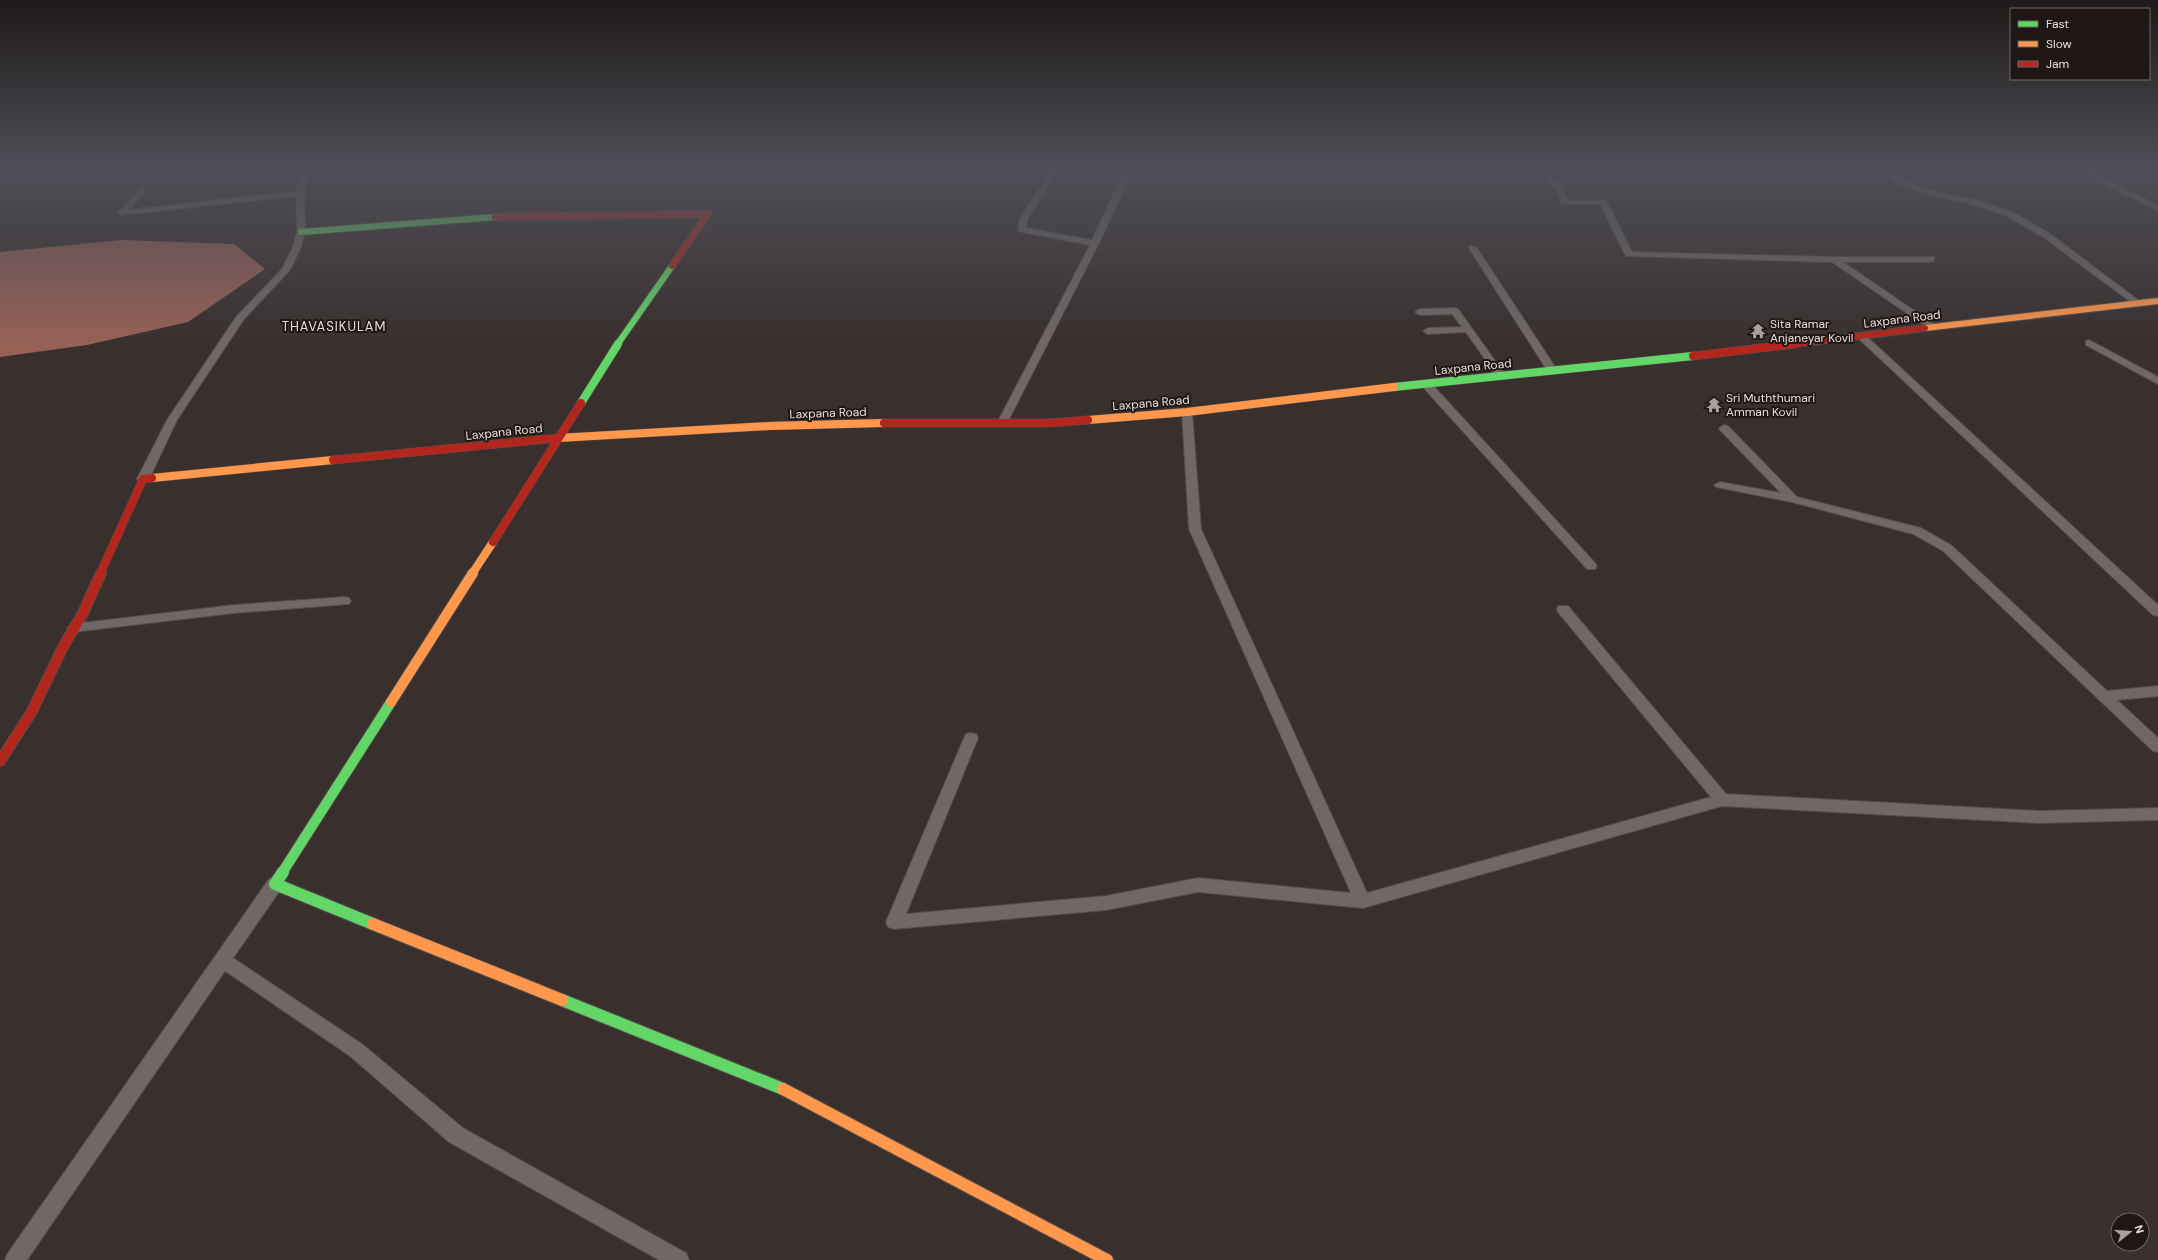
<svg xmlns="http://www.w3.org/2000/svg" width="2158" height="1260" font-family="'DM Sans',sans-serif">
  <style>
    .water { fill: #976156 }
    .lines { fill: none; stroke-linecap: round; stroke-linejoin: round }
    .street-casing { stroke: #544c4a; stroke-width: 2 }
    .fast-far3-casing { stroke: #544c4a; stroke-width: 8 }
    .fast-far2-casing { stroke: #544c4a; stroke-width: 9 }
    .fast-far1-casing { stroke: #544c4a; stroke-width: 12 }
    .fast-casing { stroke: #544c4a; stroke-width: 14 }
    .slow-far3-casing { stroke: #544c4a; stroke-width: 8 }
    .slow-far2-casing { stroke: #544c4a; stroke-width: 9 }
    .slow-far1-casing { stroke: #544c4a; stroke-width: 12 }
    .slow-casing { stroke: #544c4a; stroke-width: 14 }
    .jam-far2-casing { stroke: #544c4a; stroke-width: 8 }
    .jam-far1-casing { stroke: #544c4a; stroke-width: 9 }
    .jam-casing { stroke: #544c4a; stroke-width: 12 }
    .street { fill: #706866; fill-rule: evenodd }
    .fast-far3 { stroke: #63d668; stroke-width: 6 }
    .fast-far2 { stroke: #63d668; stroke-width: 8 }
    .fast-far1 { stroke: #63d668; stroke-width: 10 }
    .fast { stroke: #63d668; stroke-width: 12 }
    .slow-far3 { stroke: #ff974d; stroke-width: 6 }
    .slow-far2 { stroke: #ff974d; stroke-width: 8 }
    .slow-far1 { stroke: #ff974d; stroke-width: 10 }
    .slow { stroke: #ff974d; stroke-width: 12 }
    .jam-far2 { stroke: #b3261e; stroke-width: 6 }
    .jam-far1 { stroke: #b3261e; stroke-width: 8 }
    .jam { stroke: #b3261e; stroke-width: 10 }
    .labels { text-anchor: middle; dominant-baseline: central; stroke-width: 4; stroke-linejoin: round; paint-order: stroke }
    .far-street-label { font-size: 12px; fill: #e9ddda; stroke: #1f1715 }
    .far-poi-label { font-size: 12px; fill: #e9ddda; stroke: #1f1715; text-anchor: start }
    .far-quarter-label { font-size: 13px; letter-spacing: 1px; fill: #e9ddda; stroke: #1f1715 }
  </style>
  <rect width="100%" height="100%" fill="#39302e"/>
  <path class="water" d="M121,240L234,244L265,269L188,322L87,345L0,357V252Z"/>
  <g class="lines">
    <defs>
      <path id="street" d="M0,168H10L0,170Z
        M302,168H310L304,190L305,232L300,249L290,270L244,319L177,420L149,479L147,481H139L137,479L167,420L236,317L282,269L292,249L297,232L296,196L122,215L118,213L141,189L145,191L129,210L296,191Z
        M1053,168H1060L1028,218L1026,228L1092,240L1126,168H1134L1099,243L1007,423L1002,426L997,423L1090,245L1022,232L1018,230L1020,218Z
        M1533,168H1541L1561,185L1568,200H1606L1632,252L1834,257H1934V261L1931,262H1843L1938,327L1933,330L1930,329L1832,262L1626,256L1600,204H1562L1555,188Z
        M1778,168H1827L1891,172L1903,180L1935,191L1976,200L2011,211L2049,233L2142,303L2141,305H2135L2043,237L2005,215L1971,204L1930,195L1897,184L1889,176L1827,172H1778Z
        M2083,168H2091L2104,177L2158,206V211L2098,181Z
        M1470,246L1477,248L1557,370L1555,372H1549L1547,370L1469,248Z
        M1455,308L1458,309L1506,376L1504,378H1498L1466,332L1428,334L1423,331L1428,328L1462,327L1452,314L1420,315L1415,312L1420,309Z
        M1861,333L1864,334L2158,605V616L2153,615L1858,338V334Z
        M2089,340L2158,377V384L2086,345V341Z
        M1426,381L1430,382L1595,563L1597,566L1595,569H1587L1422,386L1421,384Z
        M1187,409L1192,412L1201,529L1367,893L1711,797L1558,612L1557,609L1558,606H1568L1726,794L2039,811L2158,808V820L2039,823L1722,806L1363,908L1198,892L1106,910L894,929L888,927L886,922L964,738L966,734L971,733L976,734L978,738L906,914L1106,896L1198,878L1351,893L1189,529L1182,412Z
        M1724,425L1728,426L1797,497L1921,528L1951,545L2107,691L2158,686V696L2117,700L2158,738V752L2153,751L1943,551L1913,534L1792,502L1716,487L1714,485L1720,482L1781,493L1720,430L1719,428Z
        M345,597L349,598L351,601L349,604L234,613L73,632L67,628L73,624L234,605Z
        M275,877L281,879L283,884L281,889L233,958L362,1044L463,1128L686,1253L689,1260H659L449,1142L350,1056L225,971L27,1260H5L8,1253L269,879Z"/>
      <path id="fast-far3" d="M301,232L495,217
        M617,345L672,266"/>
      <path id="fast-far2" d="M1394,387L1693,356
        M581,403L618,344"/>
      <path id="fast-far1" d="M282,873L391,702"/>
      <path id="fast" d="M283,872L275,884L373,924
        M562,1000L783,1089"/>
      <path id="slow-far3" d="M1925,328L2158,301"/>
      <path id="slow-far2" d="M1088,420L1187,412L1394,387
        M558,438L769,426L884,423
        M152,478L333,460
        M472,574L493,542"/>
      <path id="slow-far1" d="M391,702L473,573"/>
      <path id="slow" d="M373,924L562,1000
        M783,1089L1107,1260"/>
      <path id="jam-far2" d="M495,217L708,214L672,266
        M1786,345L1925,328"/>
      <path id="jam-far1" d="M1693,356L1795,344
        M884,423H1049L1088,420
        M333,460L558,438
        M493,542L581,403
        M100,574L143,479L152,478"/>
      <path id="jam" d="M0,761L31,713L63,647L83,613L101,573"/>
    </defs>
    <use href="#street" class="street-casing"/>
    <use href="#fast-far3" class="fast-far3-casing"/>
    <use href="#fast-far2" class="fast-far2-casing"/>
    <use href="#fast-far1" class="fast-far1-casing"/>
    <use href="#fast" class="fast-casing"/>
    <use href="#slow-far3" class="slow-far3-casing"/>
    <use href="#slow-far2" class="slow-far2-casing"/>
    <use href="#slow-far1" class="slow-far1-casing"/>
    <use href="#slow" class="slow-casing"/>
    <use href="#jam-far2" class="jam-far2-casing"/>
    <use href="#jam-far1" class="jam-far1-casing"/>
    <use href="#jam" class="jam-casing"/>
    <use href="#street" class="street"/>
    <use href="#fast-far3" class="fast-far3"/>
    <use href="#fast-far2" class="fast-far2"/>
    <use href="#fast-far1" class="fast-far1"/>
    <use href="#fast" class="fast"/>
    <use href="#slow-far3" class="slow-far3"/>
    <use href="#slow-far2" class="slow-far2"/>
    <use href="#slow-far1" class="slow-far1"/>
    <use href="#slow" class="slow"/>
    <use href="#jam-far2" class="jam-far2"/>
    <use href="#jam-far1" class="jam-far1"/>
    <use href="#jam" class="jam"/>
  </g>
  <linearGradient id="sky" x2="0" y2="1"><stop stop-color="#1f1a19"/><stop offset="0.49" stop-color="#4e4e57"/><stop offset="1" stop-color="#4e4e57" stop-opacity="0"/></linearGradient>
  <rect width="2158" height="344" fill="url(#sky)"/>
  <defs>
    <symbol id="temple-bare" viewBox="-9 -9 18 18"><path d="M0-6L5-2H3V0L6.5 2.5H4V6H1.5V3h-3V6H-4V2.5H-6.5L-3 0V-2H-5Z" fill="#aba09e" stroke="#1f1715" stroke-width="2.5" paint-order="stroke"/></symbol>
  </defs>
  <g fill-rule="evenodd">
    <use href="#temple-bare" x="1747" y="320" width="22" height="22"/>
    <use href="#temple-bare" x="1703" y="394" width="22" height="22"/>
  </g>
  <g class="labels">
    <g class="far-street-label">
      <text transform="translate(1902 319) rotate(-7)">Laxpana Road</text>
      <text transform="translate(1473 367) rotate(-6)">Laxpana Road</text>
      <text transform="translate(1151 403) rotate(-5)">Laxpana Road</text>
      <text transform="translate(828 413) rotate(-2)">Laxpana Road</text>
      <text transform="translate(504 432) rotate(-6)">Laxpana Road</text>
    </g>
    <g class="far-poi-label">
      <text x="1770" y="324">Sita Ramar<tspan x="1770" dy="14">Anjaneyar Kovil</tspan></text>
      <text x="1726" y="398">Sri Muththumari<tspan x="1726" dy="14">Amman Kovil</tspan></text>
    </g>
    <g class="far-quarter-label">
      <text x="334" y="326">THAVASIKULAM</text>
    </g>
  </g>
  <rect x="2010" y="8" width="140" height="72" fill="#1f1715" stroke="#706664"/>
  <rect x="2018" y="21" width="20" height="6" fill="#63d668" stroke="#706664"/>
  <text x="2046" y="28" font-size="12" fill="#e9ddda">Fast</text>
  <rect x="2018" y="41" width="20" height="6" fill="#ff974d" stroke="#706664"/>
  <text x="2046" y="48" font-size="12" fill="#e9ddda">Slow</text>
  <rect x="2018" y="61" width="20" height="6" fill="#b3261e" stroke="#706664"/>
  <text x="2046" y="68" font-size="12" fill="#e9ddda">Jam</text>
  <g transform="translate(2130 1232) rotate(73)"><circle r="19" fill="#1f1715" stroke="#706664"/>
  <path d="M0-3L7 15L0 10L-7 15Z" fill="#aba09e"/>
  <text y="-6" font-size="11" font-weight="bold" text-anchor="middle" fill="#e9ddda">N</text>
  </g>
</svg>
